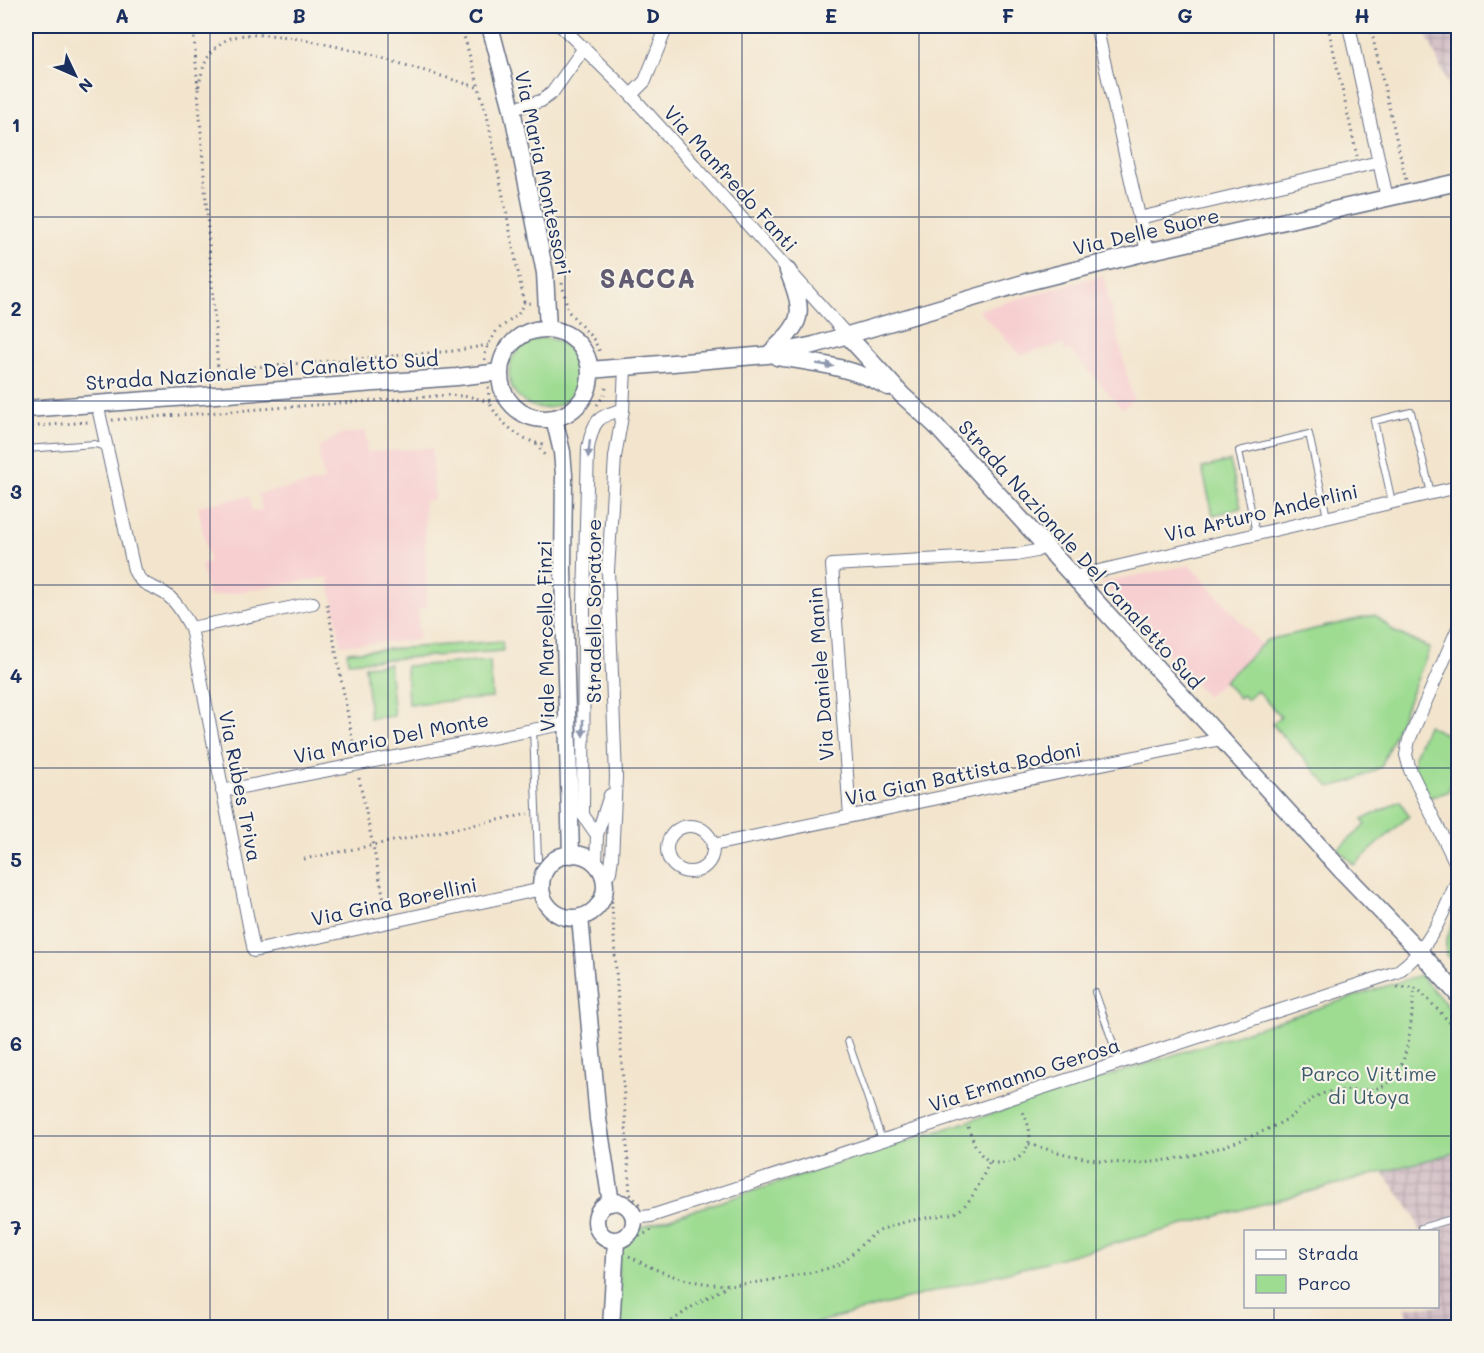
<svg xmlns="http://www.w3.org/2000/svg" width="1484" height="1353" font-family="Mali,sans-serif">
  <style>
    .built { fill: #f7cfd0 }
    .industrial { fill: url(#industrial-grid) }
    .green { fill: #9ddc91; stroke: #5c8678; stroke-width: 1.5 }
    .lines { fill: none; stroke-linecap: round; stroke-linejoin: round }
    .lane-casing { stroke: #676f85; stroke-width: 8 }
    .street-casing { stroke: #676f85; stroke-width: 14 }
    .secondary-casing { stroke: #676f85; stroke-width: 19 }
    .path { stroke: #676f85; stroke-width: 3; stroke-dasharray: 1.5 4.5; stroke-linecap: butt }
    .lane { stroke: #fff; stroke-width: 6 }
    .street { stroke: #fff; stroke-width: 12 }
    .secondary { stroke: #fff; stroke-width: 16 }
    .oneway { fill: #8d97ae }
    .grid { fill: none; stroke: #1b2f5e; stroke-width: 1.5; stroke-opacity: 0.55 }
    .labels { text-anchor: middle; dominant-baseline: central; stroke-width: 4.5; stroke-linejoin: round; paint-order: stroke }
    .street-label { font-size: 20px; fill: #1b2f5e; stroke: #f7f3e8 }
    .park-label { font-size: 20px; fill: #3c5a6b; stroke: #f7f3e8 }
    .district-label { font-size: 26px; font-weight: bold; letter-spacing: 1.5px; fill: #615c71; stroke: #f7f3e8 }
    .neatline { fill: none; stroke: #1b2f5e; stroke-width: 2 }
    .grid-label { font-size: 20px; text-anchor: middle; font-weight: bold; fill: #1b2f5e }
  </style>
  <defs>
    <pattern id="industrial-grid" width="8" height="8" patternUnits="userSpaceOnUse" patternTransform="scale(1.5)"><rect width="8" height="8" fill="#d2bdc5"/><path d="M0 4h8M4 0v8" fill="none" stroke="#aa9aa3"/></pattern>
  </defs>
  <rect width="100%" height="100%" fill="#f7f3e8"/>
  <filter id="ink" filterUnits="userSpaceOnUse"><feTurbulence type="fractalNoise" baseFrequency=".0167" numOctaves="2"/><feDisplacementMap in="SourceGraphic" scale="12" xChannelSelector="R" yChannelSelector="G"/><feConvolveMatrix kernelMatrix="1 2 1 2 8 2 1 2 1" color-interpolation-filters="sRGB"/></filter>
  <filter id="wash" filterUnits="userSpaceOnUse"><feTurbulence type="fractalNoise" baseFrequency=".008" numOctaves="4" result="noise"/><feDisplacementMap in="SourceGraphic" scale="24" xChannelSelector="R" yChannelSelector="G"/><feGaussianBlur stdDeviation="1.35" result="paint"/><feColorMatrix in="noise" values="0 0 0 0 0 0 0 0 0 0 0 0 0 0 0 0 0 1.4 0 .05"/><feComposite in="paint" operator="in"/></filter>
  <g filter="url(#wash)">
    <rect width="100%" height="100%" fill="#f3e5cd"/>
    <path class="built" d="M1103,275L1133,399L1123,409L1069,349L1065,352L1063,344L1021,355L978,310Z
      M366,431L367,452L432,448L434,500L424,501L427,608L418,609L419,640L341,645L328,577L208,597L201,564L209,562L198,506L249,496L252,511L262,510L260,497H258L257,494L324,481L319,454L320,446L339,435Z
      M1190,565L1262,645L1207,697L1102,582Z"/>
    <path class="industrial" d="M1422,26H1458V105Z
      M1458,1152V1327H1411L1405,1307L1438,1306V1232L1420,1231L1415,1216L1383,1172Z"/>
    <path class="green" d="M509 373a35 35 0 1 1 70 0a35 35 0 1 1-70 0Z
      M1230,461L1241,508L1213,515L1202,468Z
      M1375,615L1395,632L1430,648L1381,767L1353,781L1330,787L1272,724L1281,717L1257,691L1247,700L1242,695L1239,698L1224,681L1267,640Z
      M502,641L503,651L348,662L347,652Z
      M490,661L492,698L408,704L406,666Z
      M389,664L394,716L370,718L365,666Z
      M1427,725L1458,740L1456,749C1464,761 1450,779 1448,792L1427,798L1414,772V756Z
      M1400,801L1409,816L1354,865L1338,849L1366,825L1362,820Z
      M1458,905V968L1446,955V942Z
      M1420,975L1458,1018V1152L801,1327H621L617,1248L642,1227Z"/>
  </g>
  <g filter="url(#ink)">
    <g class="lines">
      <defs>
        <path id="lane" d="M26,449L95,444L108,448
          M1392,502L1374,421L1411,412L1431,493
          M1256,533L1239,451L1309,434L1327,517
          M533,729L538,859
          M1095,992L1120,1063
          M848,1041L882,1140
          M1421,1228L1458,1217"/>
        <path id="street" d="M561,26L631,95L847,335
          M1100,26L1098,34L1147,252
          M1349,26L1387,198
          M631,95L645,81L667,26
          M512,109L541,101L552,93L584,48
          M1139,218L1379,162
          M97,403L134,570C142,587 150,584 164,593C177,601 184,616 191,628L254,951L542,889
          M1073,577L1458,487
          M191,628L313,603
          M1458,628L1409,740L1406,755L1410,770L1458,868
          M222,791L568,723
          M850,816L832,565L1016,555L1036,551L1046,546
          M667 849a23 23 0 1 1 46 0a23 23 0 1 1-46 0Z
          M597,835L610,795
          M713,845L1221,739
          M596,864L597,835L583,815L584,601L588,448C593,422 597,415 623,410
          M604,878L610,872L612,858L616,777L608,571L615,457L623,410L625,368
          M634,1218L651,1216L1397,972C1429,950 1444,913 1458,878"/>
        <path id="secondary" d="M490,26L512,109L545,273L548,329
          M500 374a45 45 0 1 1 90 0a45 45 0 1 1-90 0Z
          M847,335L902,395L935,425L1342,871L1420,952L1458,995
          M768,355C803,322 806,316 788,271
          M777,357C816,363 853,367 888,387
          M590,370L767,355L814,345L1027,282L1147,252L1458,182
          M26,409L457,377L500,372
          M554,418L562,452L564,475L563,569L571,855
          M541 886a32 32 0 1 1 64 0a32 32 0 1 1-64 0Z
          M580,917L598,1119L611,1203
          M596 1221a19 19 0 1 1 38 0a19 19 0 1 1-38 0Z
          M611,1328L616,1241"/>
      </defs>
      <use href="#lane" class="lane-casing"/>
      <use href="#street" class="street-casing"/>
      <use href="#secondary" class="secondary-casing"/>
      <path class="path" d="M193,26L198,89C203,68 204,55 223,42C261,14 432,74 480,88
        M461,26L487,115L524,302L533,304
        M1328,26L1357,156
        M1370,26L1406,180
        M198,89L218,370L454,351L488,345
        M562,283L568,311L594,340L601,354
        M485,360V354L488,345L497,330L518,315L524,302
        M488,387C489,392 488,397 490,402C495,420 525,444 544,444
        M597,405L604,395L607,384
        M112,420L450,395L471,397L490,402
        M26,427L88,422
        M536,444L546,457
        M327,604L355,753
        M359,778L386,909
        M304,859L528,814
        M611,889L630,1194L640,1205
        M539,902L548,913L566,924
        M1397,987H1413L1419,990L1458,1031
        M968,1127C972,1136 974,1146 980,1153C994,1171 1024,1164 1029,1142C1032,1130 1026,1120 1022,1109
        M1029,1144C1062,1154 1106,1165 1141,1163C1180,1160 1220,1150 1256,1134C1267,1130 1279,1124 1289,1118C1300,1110 1309,1099 1322,1094C1344,1085 1373,1098 1392,1080C1410,1063 1411,1013 1415,988
        M597,1207C587,1218 589,1231 600,1240
        M630,1244L638,1237L652,1230
        M629,1256C688,1289 728,1290 792,1276C807,1273 823,1271 837,1265C851,1258 861,1242 876,1233C898,1220 930,1218 955,1213C973,1203 981,1179 990,1161
        M662,1328L696,1304L728,1286"/>
      <use href="#lane" class="lane"/>
      <use href="#street" class="street"/>
      <use href="#secondary" class="secondary"/>
    </g>
    <defs><path id="oneway-solid" d="M-6-.8H1V-3.2L6.5 0L1 3.2V.8H-6Z" transform="scale(1.5)"/></defs>
    <g class="oneway">
      <use href="#oneway-solid" transform="translate(825 365) rotate(9)"/>
      <use href="#oneway-solid" transform="translate(589 449) rotate(96)"/>
      <use href="#oneway-solid" transform="translate(583 728) rotate(90)"/>
    </g>
  </g>
  <path class="grid" d="M210,26V1328M388,26V1328M565,26V1328M742,26V1328M919,26V1328M1096,26V1328M1274,26V1232M26,217H1458M26,401H1458M26,585H1458M26,768H1458M26,952H1458M26,1136H1458M1274,1306V1328"/>
  <g class="labels">
    <g class="street-label">
      <text transform="translate(544 173) rotate(78)">Via Maria Montessori</text>
      <text transform="translate(731 178) rotate(48)">Via Manfredo Fanti</text>
      <text transform="translate(1146 231) rotate(-13)">Via Delle Suore</text>
      <text transform="translate(262 370) rotate(-4)">Strada Nazionale Del Canaletto Sud</text>
      <text transform="translate(1261 512) rotate(-13)">Via Arturo Anderlini</text>
      <text transform="translate(1081 554) rotate(48)">Strada Nazionale Del Canaletto Sud</text>
      <text transform="translate(593 611) rotate(-90)">Stradello Soratore</text>
      <text transform="translate(545 636) rotate(-91)">Viale Marcello Finzi</text>
      <text transform="translate(820 674) rotate(-94)">Via Daniele Manin</text>
      <text transform="translate(391 737) rotate(-11)">Via Mario Del Monte</text>
      <text transform="translate(963 773) rotate(-12)">Via Gian Battista Bodoni</text>
      <text transform="translate(241 786) rotate(79)">Via Rubes Triva</text>
      <text transform="translate(394 901) rotate(-12)">Via Gina Borellini</text>
      <text transform="translate(1024 1074) rotate(-18)">Via Ermanno Gerosa</text>
    </g>
    <g class="park-label">
      <text x="1369" y="1073">Parco Vittime<tspan x="1369" dy="23">di Utoya</tspan></text>
    </g>
    <g class="district-label">
      <text x="648" y="278">SACCA</text>
    </g>
  </g>
  <rect width="1484" height="1353" fill="none" stroke="#f7f3e8" stroke-width="66"/>
  <rect x="1244" y="1230" width="195" height="78" fill="#f7f3e8" stroke="#9fa5b1" stroke-width="1.5"/>
  <rect x="1256" y="1250" width="30" height="9" fill="#ffffff" stroke="#9fa5b1" stroke-width="1.5"/>
  <text x="1298" y="1260" font-size="18" fill="#1b2f5e">Strada</text>
  <rect x="1256" y="1275" width="30" height="18" fill="#9ddc91" stroke="#9fa5b1" stroke-width="1.5"/>
  <text x="1298" y="1290" font-size="18" fill="#1b2f5e">Parco</text>
  <g transform="translate(75 75) rotate(134)" stroke="#f7f3e8" stroke-width="4.5" paint-order="stroke">
  <path d="M0-4.5L10 22L0 15L-10 22Z" fill="#1b2f5e"/>
  <text y="-9" font-size="16" font-weight="bold" text-anchor="middle" fill="#1b2f5e">N</text>
  </g>
  <rect x="33" y="33" width="1418" height="1287" class="neatline"/>
  <g class="grid-label">
    <text x="122" y="23">A</text>
    <text x="299" y="23">B</text>
    <text x="476" y="23">C</text>
    <text x="653" y="23">D</text>
    <text x="831" y="23">E</text>
    <text x="1008" y="23">F</text>
    <text x="1185" y="23">G</text>
    <text x="1362" y="23">H</text>
    <text x="16" y="132">1</text>
    <text x="16" y="316">2</text>
    <text x="16" y="499">3</text>
    <text x="16" y="683">4</text>
    <text x="16" y="867">5</text>
    <text x="16" y="1051">6</text>
    <text x="16" y="1235">7</text>
  </g>
</svg>
